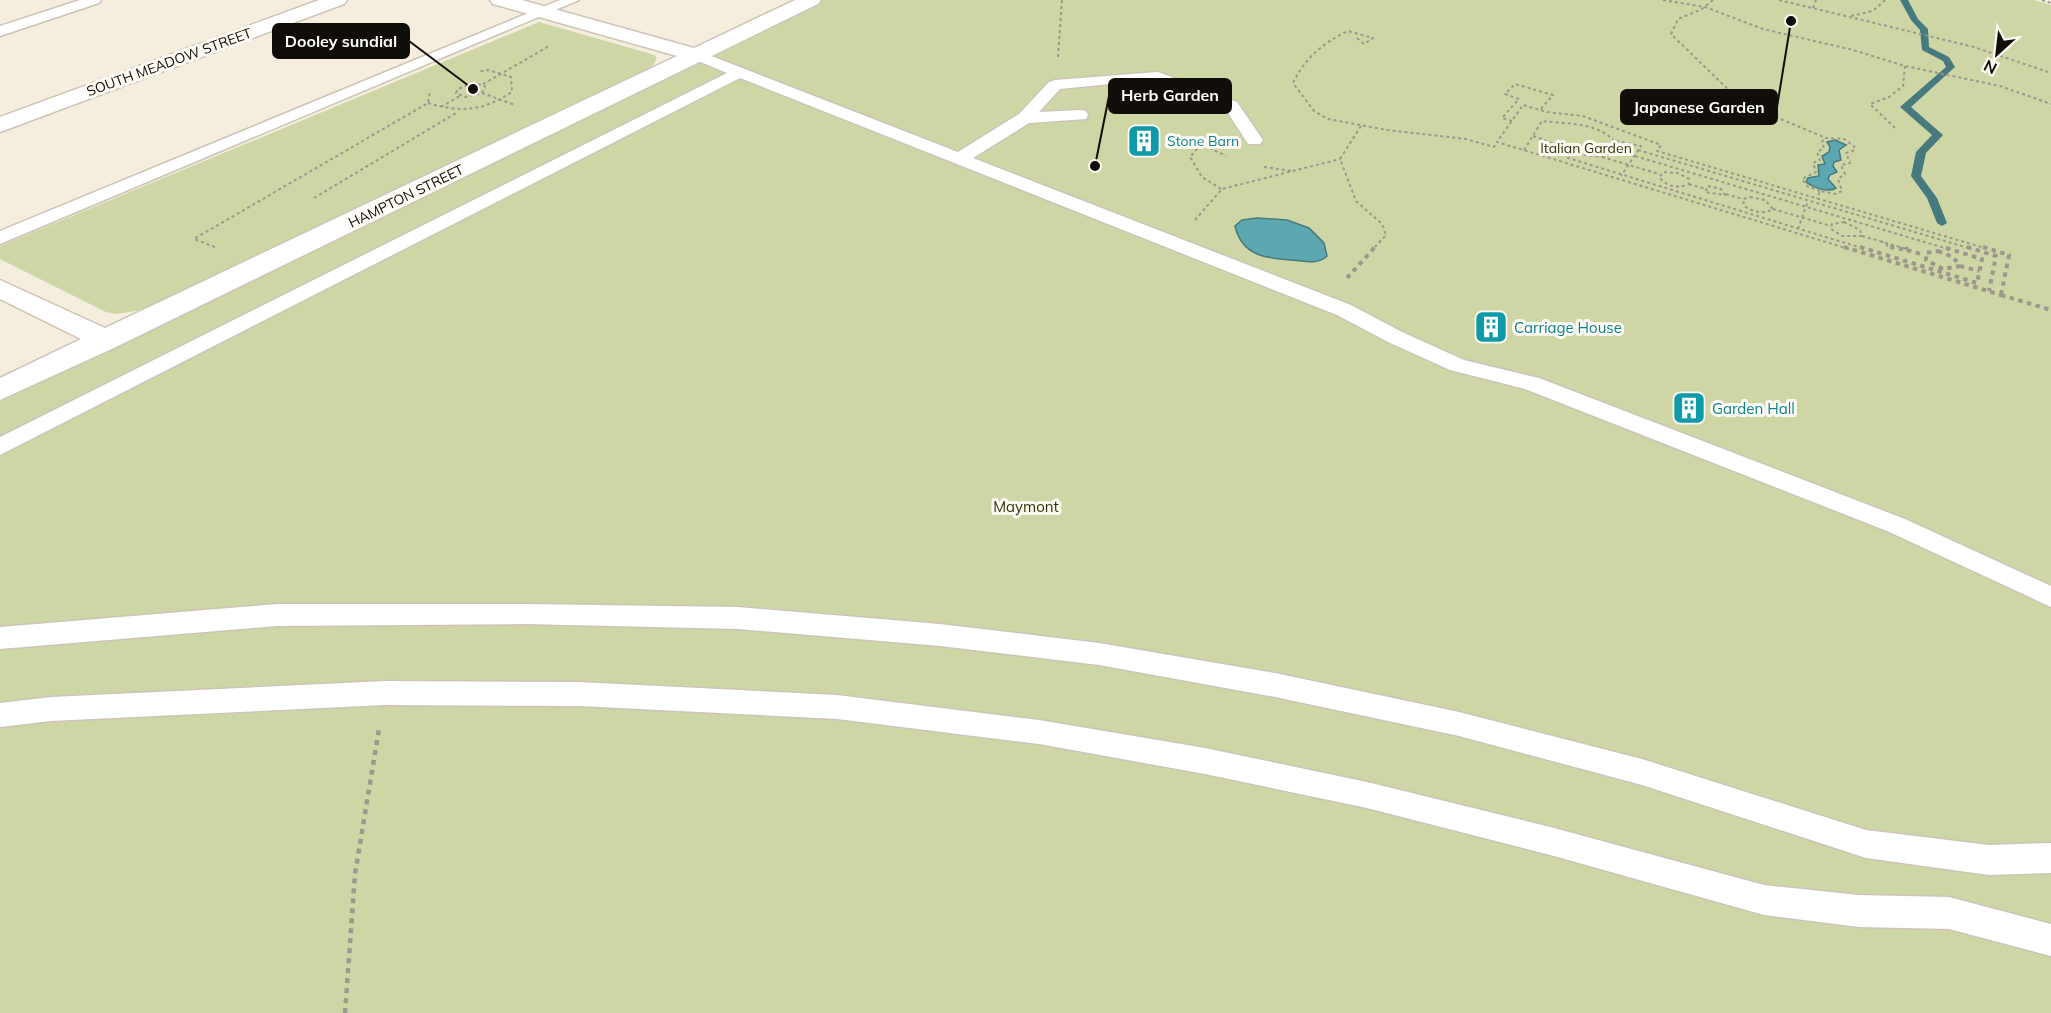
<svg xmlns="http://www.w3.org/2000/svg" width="2051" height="1013" font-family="Mulish,sans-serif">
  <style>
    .green { fill: #cfd6a5 }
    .water { fill: #5da8b0; stroke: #467a7e; stroke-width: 1.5 }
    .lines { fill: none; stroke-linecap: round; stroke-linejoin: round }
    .stream { fill: #467a7e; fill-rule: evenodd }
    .service-casing { stroke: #cdc4b7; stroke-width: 3 }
    .minor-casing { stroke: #cdc4b7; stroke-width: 3 }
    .path-far2 { stroke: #9d978c; stroke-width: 2; stroke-dasharray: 3 3; stroke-linecap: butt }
    .path-far1 { stroke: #9d978c; stroke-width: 4; stroke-dasharray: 4.5 4.5; stroke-linecap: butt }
    .path { stroke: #9d978c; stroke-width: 4.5; stroke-dasharray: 5 5; stroke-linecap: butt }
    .service { fill: #fff; fill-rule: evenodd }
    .minor { fill: #fff; fill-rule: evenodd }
    .labels { text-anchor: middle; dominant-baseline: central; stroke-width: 6; stroke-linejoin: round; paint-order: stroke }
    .far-street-label { font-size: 14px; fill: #110e09; stroke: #fefbf5 }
    .far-culture-label { font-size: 14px; fill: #0d838f; stroke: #fefbf5; text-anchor: start }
    .far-park-label { font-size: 14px; fill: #303407; stroke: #fefbf5 }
    .culture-label { font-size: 15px; fill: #0d838f; stroke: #fefbf5; text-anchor: start }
    .park-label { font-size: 15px; fill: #303407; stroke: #fefbf5 }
    .leader { fill: none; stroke: #110e09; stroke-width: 2 }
    .callout-dot { fill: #110e09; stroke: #fefbf5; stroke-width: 2 }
    .callout { fill: #110e09; stroke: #110e09; stroke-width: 2 }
    .callout-label { font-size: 16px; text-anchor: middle; font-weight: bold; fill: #fff }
  </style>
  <rect width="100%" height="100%" fill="#f5edde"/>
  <path class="green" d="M801,0H2034L2051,5V1013H0V396Z
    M539,22L648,53L656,56C657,64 651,67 644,71L142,310L116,314L106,312L0,259V246Z"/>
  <path class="water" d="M1835,140L1846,145L1839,150L1841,160L1834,162L1833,166L1837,172L1830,175L1828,179L1836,188C1828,193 1814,188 1806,182L1808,178L1819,176L1818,165L1825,164L1822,156L1829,152L1830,147L1827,142Z
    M1257,218L1287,220L1309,228L1324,243L1327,256C1320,263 1310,262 1301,261C1272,258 1243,260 1235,226L1242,220Z"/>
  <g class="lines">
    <path class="stream" d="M1900,0H1908L1918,19L1928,29L1929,47L1949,57L1955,67L1911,107L1943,135L1926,153L1921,176L1937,198L1947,223L1942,226L1937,223L1927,198L1911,176L1916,152L1932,135L1900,107L1946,67L1943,61L1922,50L1920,30L1911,20Z"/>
    <defs>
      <path id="service" d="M80,0H101L99,3L0,36V26Z
        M560,0H579L0,244V231Z
        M696,50L958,152L1019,114L1049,82L1055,80L1158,72L1237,102L1263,140L1260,144H1248L1225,108L1150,80L1060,89L1039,112L1080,110L1086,111L1088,115L1086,119L1029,123L973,158L1351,305L1402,332L1464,360L1539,378L1905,519L2051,586V607L1887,531L1525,389L1450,370L1388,342L1337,315L740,78L0,455V437L727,73L691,58L688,55L691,52Z
        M277,604H526L738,607L940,624L1099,643L1275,673L1459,712L1642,759L1866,830L1989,845L2051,843V873L1989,875L1866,858L1642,785L1459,736L1275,697L1099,665L940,646L738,629L526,624L277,626L0,649V627Z
        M385,681L579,682L837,695L1039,720L1205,748L1367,782L1554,828L1764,885L1859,895L1949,897L2051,924V956L1949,929L1859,927L1764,915L1554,856L1367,808L1205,774L1039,744L837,719L579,706L385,705L51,721L0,727V703L51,697Z"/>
      <path id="minor" d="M319,0H347L344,4L0,132V117Z
        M490,0H522L694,48L795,0H821L818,4L116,347L0,400V378L81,339L0,299V280L105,328L677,56L493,4Z"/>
    </defs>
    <use href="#service" class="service-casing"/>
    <use href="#minor" class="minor-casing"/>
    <path class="path-far2" d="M1663,0L1705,7L1763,29L1853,50L1905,66L2000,86L2051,104
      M1713,0L1702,9L1678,19L1671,34L1742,103L1826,138L1844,139L1854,146L1855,150L1846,153L1850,163L1841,165L1845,174L1838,179L1842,191L1835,194L1820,191L1817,199
      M1779,0L1974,47L2051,73
      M2042,0L2051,3
      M1813,8L1816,0
      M1851,16L1873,11L1885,0
      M1357,38L1364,44L1373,38L1348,31C1323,43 1305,58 1293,83L1314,111L1328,119L1387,130L1466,139L1494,147L1497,142
      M1058,57L1062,0
      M472,83L485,86L482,93L465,97L456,93L458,89Z
      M483,84L549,46
      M482,93L515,105
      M428,103C461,113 483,111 512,92L511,77L488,70L477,72
      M441,107L460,96
      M1512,121L1502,118L1519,99L1505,94L1515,84L1553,95L1540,110
      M1361,126L1340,159L1356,201L1382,224L1386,235L1373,249
      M1895,128L1870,104L1889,97L1903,86L1905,66
      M1616,141L1641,146L1621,176
      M1524,150L1542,121C1569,124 1607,122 1620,150C1590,167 1562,145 1533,136
      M1638,150L1972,249
      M1618,151L1948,249
      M1572,152L1568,158L1865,249
      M1602,157L1659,174
      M1264,167L1292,171
      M1664,172L1678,173L1689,179V184C1678,189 1667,187 1659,177Z
      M1689,184L1706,189
      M1708,186L1721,189L1725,195L1705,192Z
      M1221,189L1202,177L1190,157L1201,144L1226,156
      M1820,191L1807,186L1802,179L1816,172L1813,163L1820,160L1817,152L1824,148L1822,142L1825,138
      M1726,194L1743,199
      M1750,197L1765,200L1773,209C1763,215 1754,212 1744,206L1743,199Z
      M314,198L456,113
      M1773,209L1831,226
      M1195,220L1222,189L1340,159
      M1844,222L1860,230L1862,236H1842L1831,229L1832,224Z
      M1798,229L1808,201
      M1862,236L1907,249
      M1881,241L1892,249
      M215,247L194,239L428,103L430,91
      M1849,249L1497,142L1523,105L1547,112L1583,116L1661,145L1657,151L1988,249"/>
    <path class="path-far1" d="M1844,247L2001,295
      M1860,247L1977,283L1982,259L1943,247
      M1890,247L1907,250L1906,247
      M1967,247L1996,256L1989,291
      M1983,247L2009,255L2001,295
      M1907,250L1924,255
      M1938,251L1953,257L1960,266L1943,269L1926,260V253Z
      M1960,266L1979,271
      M1347,278L1375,247
      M2001,295L2051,310"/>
    <path class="path" d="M345,1013L355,874L379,729"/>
    <use href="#service" class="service"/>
    <use href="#minor" class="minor"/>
  </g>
  <defs>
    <symbol id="building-square" viewBox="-11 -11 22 22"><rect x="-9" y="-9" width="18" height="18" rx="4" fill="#0f9aa8" stroke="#fefbf5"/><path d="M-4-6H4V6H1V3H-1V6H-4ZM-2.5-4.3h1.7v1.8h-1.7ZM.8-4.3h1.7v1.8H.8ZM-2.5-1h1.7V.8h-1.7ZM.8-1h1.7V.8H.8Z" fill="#fff"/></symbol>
  </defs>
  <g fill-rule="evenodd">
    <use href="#building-square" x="1125" y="122" width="38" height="38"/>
    <use href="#building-square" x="1472" y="308" width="38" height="38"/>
    <use href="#building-square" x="1670" y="389" width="38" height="38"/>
  </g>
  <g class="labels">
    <g class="far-street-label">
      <text transform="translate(169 62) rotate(-20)">SOUTH MEADOW STREET</text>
      <text transform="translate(406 196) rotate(-26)">HAMPTON STREET</text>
    </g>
    <g class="far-culture-label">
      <text x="1167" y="141">Stone Barn</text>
    </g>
    <g class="far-park-label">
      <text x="1586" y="148">Italian Garden</text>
    </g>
    <g class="culture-label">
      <text x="1514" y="327">Carriage House</text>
      <text x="1712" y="408">Garden Hall</text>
    </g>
    <g class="park-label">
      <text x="1026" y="506">Maymont</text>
    </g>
  </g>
  <path class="leader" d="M473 89L409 41M1095 166L1109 96M1791 21L1777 107"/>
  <g class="callout-dot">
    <circle cx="473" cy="89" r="6"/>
    <circle cx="1095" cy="166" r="6"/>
    <circle cx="1791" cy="21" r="6"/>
  </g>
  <g class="callout">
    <rect x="273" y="24" width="136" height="34" rx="6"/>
    <rect x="1109" y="79" width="122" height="34" rx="6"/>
    <rect x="1621" y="90" width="156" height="34" rx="6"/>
  </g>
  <g class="callout-label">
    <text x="341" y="47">Dooley sundial</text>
    <text x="1170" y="101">Herb Garden</text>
    <text x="1699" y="113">Japanese Garden</text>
  </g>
  <g transform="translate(1997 54) rotate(207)" stroke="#fefbf5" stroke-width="4.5" paint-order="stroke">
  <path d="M0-4.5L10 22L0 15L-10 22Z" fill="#110e09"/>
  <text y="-9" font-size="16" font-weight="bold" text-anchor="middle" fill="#110e09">N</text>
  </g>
</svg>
